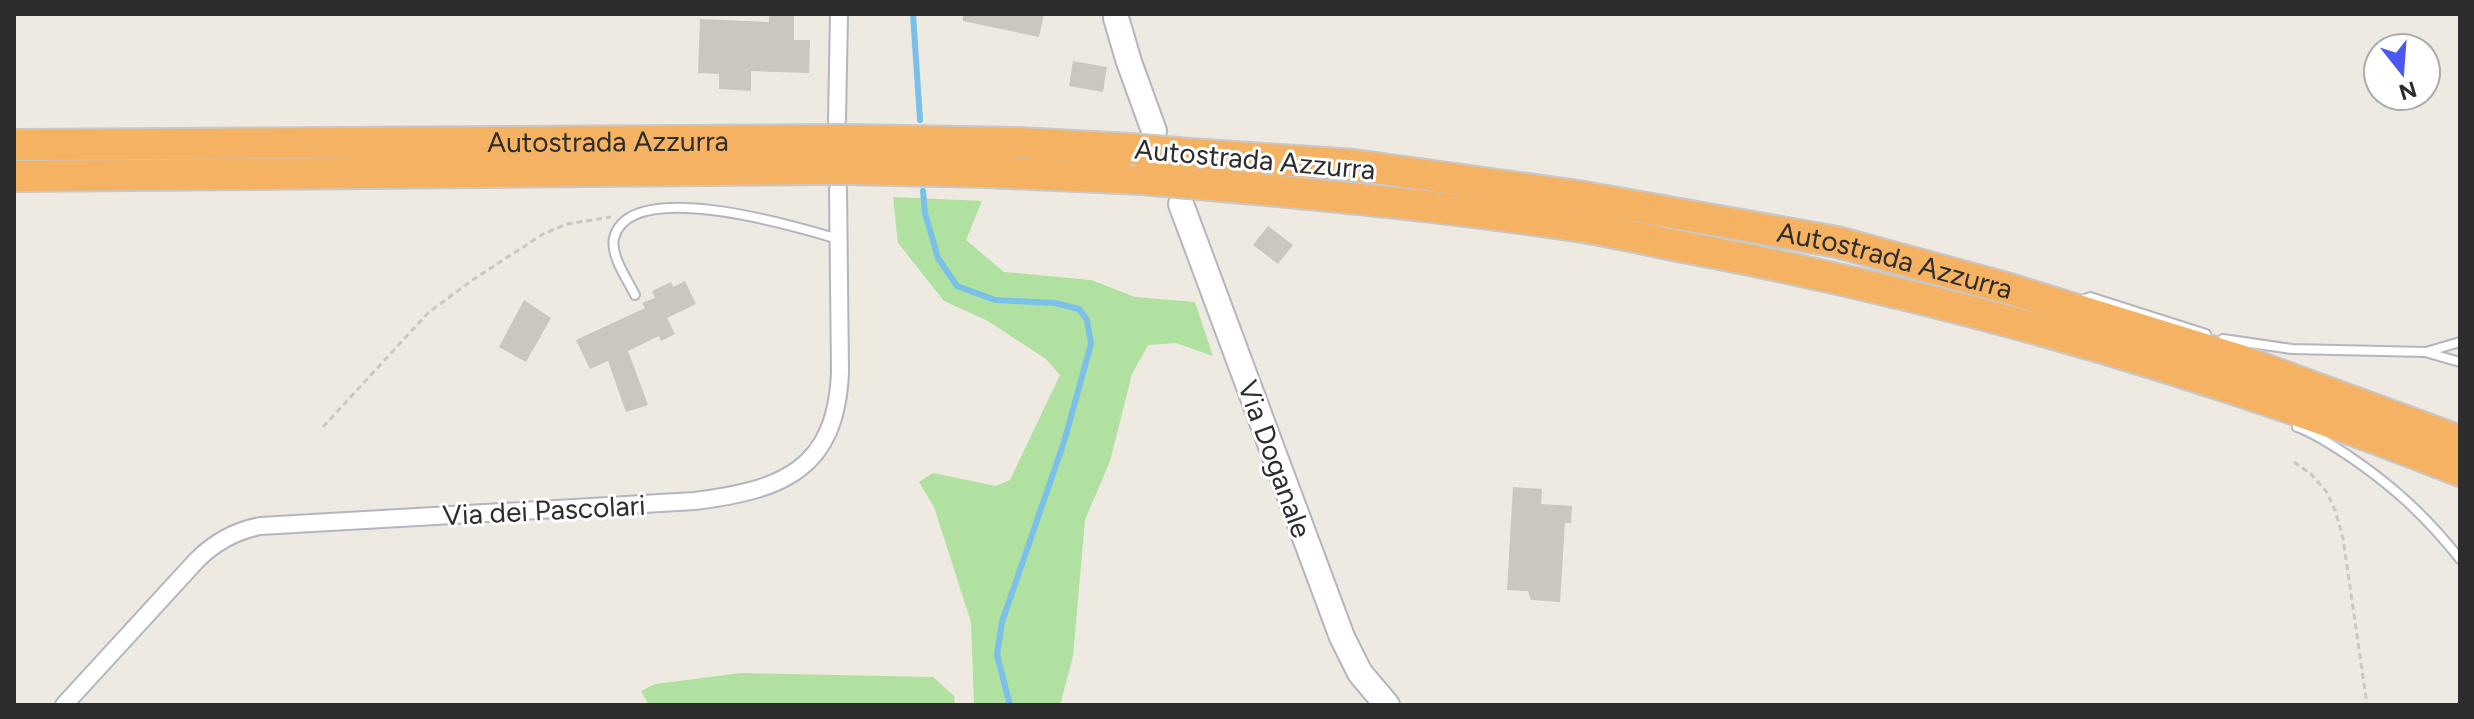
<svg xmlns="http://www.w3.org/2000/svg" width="2474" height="719" font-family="Figtree,sans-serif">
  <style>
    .green { fill: #b0e1a0 }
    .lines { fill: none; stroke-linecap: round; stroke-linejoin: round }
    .stream { stroke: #7ac0e9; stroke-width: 6 }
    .building { fill: #cac7bf }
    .lane-casing { stroke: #b4b5bf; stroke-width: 12 }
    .street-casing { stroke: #b4b5bf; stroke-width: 20 }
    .secondary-casing { stroke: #b4b5bf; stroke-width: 28 }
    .highway-casing { stroke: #c8c8c8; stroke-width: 34 }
    .path { stroke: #c8c8c8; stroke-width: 3; stroke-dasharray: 6 4; stroke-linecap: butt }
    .lane { stroke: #fff; stroke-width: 8 }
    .street { stroke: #fff; stroke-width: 16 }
    .secondary { stroke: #fff; stroke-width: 24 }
    .highway { stroke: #f6b263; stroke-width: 30 }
    .highway-bridge-casing { stroke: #c8c8c8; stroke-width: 34; stroke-linecap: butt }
    .highway-bridge { stroke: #f6b263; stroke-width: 30 }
    .labels { text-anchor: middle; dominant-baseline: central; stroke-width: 6; stroke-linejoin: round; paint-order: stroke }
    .street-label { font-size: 28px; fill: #2d2d2d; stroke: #fff }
  </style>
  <rect width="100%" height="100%" fill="#eee9e1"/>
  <path class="green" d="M893,197L982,201L966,240L1004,272L1091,280L1135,297L1195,302L1213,356L1176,343L1148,345L1132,374L1110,461L1085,520L1073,656L1060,705H974L971,622L934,507L919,482L933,473L996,486L1010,480L1060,375L1046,359L988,321L944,301L898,243Z
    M741,673L933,677L954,696L955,705H649L641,691L655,684Z"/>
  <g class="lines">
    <path class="stream" d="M913,14L920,120
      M923,191L925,213L938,258L957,286L995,300L1055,303L1079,309L1087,320L1091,344L1064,442L1002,622L997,655L1010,705"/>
  </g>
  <path class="building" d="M769,14H794V40H810L809,73L751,71V91L719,89V74L698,73L700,19L769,22Z
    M963,14H1044L1039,37L963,21Z
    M1073,61L1107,67L1103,92L1069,86Z
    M1268,226L1293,245L1278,264L1253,245Z
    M685,281L696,304L667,318L675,334L661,341L659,336L628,351L648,405L626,412L608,361L590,369L576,340L645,308L642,303L655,298L652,291L671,282L673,287Z
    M524,300L551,318L526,362L499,347Z
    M1513,487L1542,489L1541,504L1572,506L1571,523H1565L1560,602L1531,600L1528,591L1507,590Z"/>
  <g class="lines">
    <defs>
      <path id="lane" d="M635,295C628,280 610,256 614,238C630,176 798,227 838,239
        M2082,300L2090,297L2206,334
        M2223,339L2292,349L2425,352L2460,362
        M2426,352L2460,342
        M2297,427C2315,433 2330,444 2346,454C2392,485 2425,515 2460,559"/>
      <path id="street" d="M837,120L839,14
        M64,705L197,560C215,542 235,531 260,526L695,501C782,490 836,470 840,372L838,189"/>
      <path id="secondary" d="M1116,18L1129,62L1154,131
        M1181,204L1342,637L1360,673L1387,705"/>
      <g id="highway">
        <path d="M846,140L1018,143L1130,149"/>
        <path id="s1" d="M14,145L827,140"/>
        <path id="s2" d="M1190,154L1354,165L1578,196L1837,242L2006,288L2237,359L2460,441"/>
        <path d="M847,169L987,172L1142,179"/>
        <path d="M14,176L827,169"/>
        <path d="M1200,184C1325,195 1451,207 1576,226C1621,233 1665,244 1710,252C1966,302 2217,375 2460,471"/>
      </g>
    </defs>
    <use href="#lane" class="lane-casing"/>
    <use href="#street" class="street-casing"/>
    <use href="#secondary" class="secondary-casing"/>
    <use href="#highway" class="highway-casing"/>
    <path class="path" d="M323,427L428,313L471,281L543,234L567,224L611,217
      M2294,462L2311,474L2326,491L2335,510L2343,538L2367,705"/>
    <use href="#lane" class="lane"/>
    <use href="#street" class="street"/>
    <use href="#secondary" class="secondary"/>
    <use href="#highway" class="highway"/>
    <defs>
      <path id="highway-bridge" d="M827,140H846
        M1130,149L1190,154
        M827,169H847
        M1142,179L1200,184"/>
    </defs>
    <use href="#highway-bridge" class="highway-bridge-casing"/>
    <use href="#highway-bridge" class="highway-bridge"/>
  </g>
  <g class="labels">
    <g class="street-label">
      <text stroke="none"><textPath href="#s1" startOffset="594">Autostrada Azzurra</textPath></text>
      <text transform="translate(1255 159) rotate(5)">Autostrada Azzurra</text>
      <text stroke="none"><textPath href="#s2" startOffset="714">Autostrada Azzurra</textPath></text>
      <text transform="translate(1275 459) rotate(70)">Via Doganale</text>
      <text transform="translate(544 510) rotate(-3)">Via dei Pascolari</text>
    </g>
  </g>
  <rect width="2474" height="719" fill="none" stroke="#2d2d2d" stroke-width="32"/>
  <g transform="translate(2402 72) rotate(163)"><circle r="38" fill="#ffffff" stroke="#ababab" stroke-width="2"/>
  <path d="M0-6L14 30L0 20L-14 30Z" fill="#4a58f1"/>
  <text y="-12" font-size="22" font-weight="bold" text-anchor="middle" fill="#2d2d2d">N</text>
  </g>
</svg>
